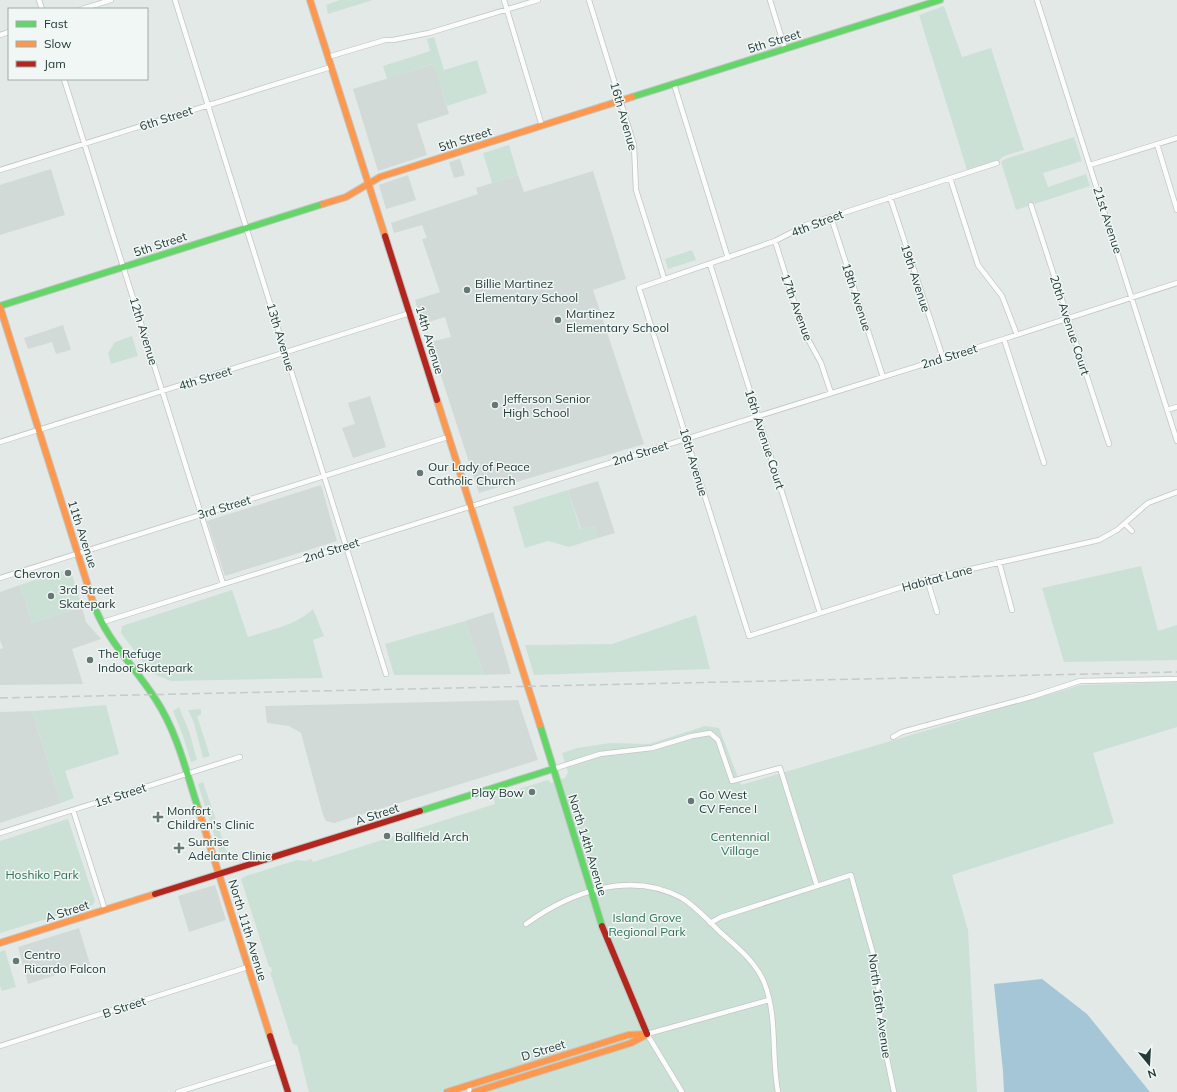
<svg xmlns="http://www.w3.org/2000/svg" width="1177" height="1092" font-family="Mulish,sans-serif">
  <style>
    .built { fill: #d1dad7 }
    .green { fill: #cce1d6 }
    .water { fill: #a5c6d6 }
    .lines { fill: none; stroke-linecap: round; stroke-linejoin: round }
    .street-casing { stroke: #c0c6c4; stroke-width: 6 }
    .fast-casing { stroke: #bfc6c4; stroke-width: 8 }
    .slow-casing { stroke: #bfc6c4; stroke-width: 8 }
    .jam-casing { stroke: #bfc6c4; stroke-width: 8 }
    .street { stroke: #fbfcfb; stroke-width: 4.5 }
    .fast { stroke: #63d668; stroke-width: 6 }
    .slow { stroke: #ff974d; stroke-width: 6 }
    .jam { stroke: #b3261e; stroke-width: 6 }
    .rail { stroke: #c6cac9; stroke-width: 1.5; stroke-dasharray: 8 4; stroke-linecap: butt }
    .poi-dot { fill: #667876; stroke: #f1f7f5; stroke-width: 1.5 }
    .labels { text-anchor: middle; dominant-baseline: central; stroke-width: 3; stroke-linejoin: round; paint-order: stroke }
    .street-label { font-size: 12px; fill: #223b39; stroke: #f1f7f5 }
    .poi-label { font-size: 12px; fill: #223b39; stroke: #f1f7f5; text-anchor: start }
    .park-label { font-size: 12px; fill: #2e7054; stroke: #f1f7f5 }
  </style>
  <rect width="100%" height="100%" fill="#e3e9e7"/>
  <path class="built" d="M434,64L449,114L417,124L427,155L378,171L353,89Z
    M460,159L465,175L454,178L449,162Z
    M51,169L65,215L0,235V185Z
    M593,171L626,279L593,290L644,444L479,493L430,342L451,337L445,317L422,324L415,300L440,292L422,239L427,238L422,225L394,233L391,223L478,194L476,188L518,175L524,192Z
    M408,175L416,200L386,209L379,185Z
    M63,325L71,350L56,354L52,342L28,349L24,338Z
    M370,396L386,447L353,458L342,428L355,424L348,403Z
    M598,481L615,533L598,538L595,526L581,529L568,490Z
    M321,485L337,541L225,576L207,521Z
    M20,585L32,623L82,607L86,622L101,639L72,649L83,684L0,685V649L3,648L0,640V592Z
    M493,612L511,674L484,675L465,621Z
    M518,700L538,760L334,823L326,821L323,815L301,733L289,726L267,723L265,706Z
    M32,711L61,803L0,823V712Z
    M215,885L226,920L189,932L178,896Z
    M79,928L90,964L28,984L18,947Z"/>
  <path class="green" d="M340,0H373L328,14L326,5Z
    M944,6L962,57L991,48L1024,150L1004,156L999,160L967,170L919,15Z
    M434,37L444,70L477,60L487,93L447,106L433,64L387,79L383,66L430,51L427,39Z
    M1074,137L1082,161L1043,173L1048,187L1086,174L1090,186L1016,210L1001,162L1005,159Z
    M509,145L518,175L492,183L483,153Z
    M692,250L696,260L668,269L665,259Z
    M132,336L138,356L111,364L108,353L115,342Z
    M568,490L580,529L595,526L598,538L569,547L548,541L525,548L513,507Z
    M1141,566L1158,631L1177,625V660L1064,662L1042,588Z
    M68,569L71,571L82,607L32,623L20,585Z
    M232,590L248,637C269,630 297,625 313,609L324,636L313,640L323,678L171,681L151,673L121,633L122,626Z
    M696,615L710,669L534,675L525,645L612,644Z
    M465,621L484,675H394L385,644Z
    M1177,682V727L1093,753L1114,823L952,875L968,930L977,1092H309C304,1076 302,1061 297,1045L293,1044L270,972H272L271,967H269L241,879L246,876L297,860L305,861L311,859L313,862L495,804L493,797L548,780L551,783L565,778L568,772L562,753L577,748L610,743L649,744L705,726L719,728L741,785L1081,685Z
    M106,705L119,754L65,771L74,798L61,803L32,711Z
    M179,707L189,731L197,760L191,762L182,733L173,711Z
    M201,709V715L197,716L210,756L203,758L194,723L188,710Z
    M203,782L228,855L222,860L198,784Z
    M68,819L95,901L93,905L0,933V841Z
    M5,950L16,987L2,991L0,986V952Z"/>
  <path class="water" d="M1042,979L1087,1014L1150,1092H1004L1003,1071L994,984Z"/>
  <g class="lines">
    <defs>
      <path id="street" d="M39,0L42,9
        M175,0L386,674
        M504,0L542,126
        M589,0L634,145L636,190L664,278
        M770,0L785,49
        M1037,0L1177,441
        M82,9L111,0
        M0,35L9,32
        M328,57L385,40H393L429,33L538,0
        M64,79L223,584
        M674,84L728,258
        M1157,144L1177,210
        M997,163L806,225L775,241L639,288L749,636L927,579L1099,540L1117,530L1148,503L1177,492
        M1090,165L1177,138
        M0,170L331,67
        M950,178L978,265L1002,296L1017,335
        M890,197L943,358
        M1031,205L1109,444
        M831,217L883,377
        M775,241L803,330L821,363L831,393
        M710,264L820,613
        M1004,339L1044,463
        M1167,410L1177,407
        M0,442L410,313
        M1125,524L1132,531
        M999,562L1012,610
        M0,578L448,437
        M927,579L937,612
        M103,622L1004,339L1177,283
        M893,737L902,732L1031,697L1080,681L1177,679
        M553,769L600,754L652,748L692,736L710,733L718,740L732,781L780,768L817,886
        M73,810L105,910
        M0,833L240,757
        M710,923L721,917L851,875L874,957L878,981L881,1030L894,1092
        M526,924C570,892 630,870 682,898C696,907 708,920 720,932C737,947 755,961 764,982C778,1017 771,1056 778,1092
        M0,1046L248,967
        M468,1085L470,1092
        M178,1092L278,1061
        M682,1092L647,1034L769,1000"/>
      <path id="fast" d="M632,97L940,0
        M0,306L323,204
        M93,602C105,639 136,668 156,700C177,732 186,771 198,808
        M540,725L602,926
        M420,811L553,769"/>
      <path id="slow" d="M310,0L385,236
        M323,204L346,197L380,177L632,97
        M0,307L93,602
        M437,400L540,725
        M198,808L270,1036
        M0,943L155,894
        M447,1092L628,1035L647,1034
        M474,1092L631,1043L646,1035"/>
      <path id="jam" d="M385,236L437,400
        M155,894L420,811
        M602,926L647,1034
        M270,1036L288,1092"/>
    </defs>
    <use href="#street" class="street-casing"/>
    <use href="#fast" class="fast-casing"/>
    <use href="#slow" class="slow-casing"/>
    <use href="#jam" class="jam-casing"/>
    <use href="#street" class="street"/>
    <use href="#fast" class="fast"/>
    <use href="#slow" class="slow"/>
    <use href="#jam" class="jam"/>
    <path class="rail" d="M0,698L1177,672"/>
  </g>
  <g class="poi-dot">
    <circle cx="467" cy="290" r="4"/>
    <circle cx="558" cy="320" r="4"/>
    <circle cx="495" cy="405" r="4"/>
    <circle cx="420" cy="473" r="4"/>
    <circle cx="68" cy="573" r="4"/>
    <circle cx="51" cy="596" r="4"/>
    <circle cx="90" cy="660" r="4"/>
    <circle cx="532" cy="792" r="4"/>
    <circle cx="691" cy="801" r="4"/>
    <path d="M156 811h4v4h4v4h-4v4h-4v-4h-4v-4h4z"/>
    <circle cx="387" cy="836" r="4"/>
    <path d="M177 842h4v4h4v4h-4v4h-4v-4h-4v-4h4z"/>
    <circle cx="16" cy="961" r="4"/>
  </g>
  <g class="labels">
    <g class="street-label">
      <text transform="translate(774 41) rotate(-17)">5th Street</text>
      <text transform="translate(624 116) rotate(74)">16th Avenue</text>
      <text transform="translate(166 118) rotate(-18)">6th Street</text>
      <text transform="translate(465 139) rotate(-18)">5th Street</text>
      <text transform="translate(1108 220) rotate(72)">21st Avenue</text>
      <text transform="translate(817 223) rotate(-21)">4th Street</text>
      <text transform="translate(160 244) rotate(-18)">5th Street</text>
      <text transform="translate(916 278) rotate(72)">19th Avenue</text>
      <text transform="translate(857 297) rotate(72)">18th Avenue</text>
      <text transform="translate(797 307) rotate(70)">17th Avenue</text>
      <text transform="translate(1070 325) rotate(72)">20th Avenue Court</text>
      <text transform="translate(144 331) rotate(73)">12th Avenue</text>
      <text transform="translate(281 337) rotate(73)">13th Avenue</text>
      <text transform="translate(430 340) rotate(73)">14th Avenue</text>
      <text transform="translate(949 356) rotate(-17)">2nd Street</text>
      <text transform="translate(205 378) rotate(-17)">4th Street</text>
      <text transform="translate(765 439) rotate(72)">16th Avenue Court</text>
      <text transform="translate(640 453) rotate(-17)">2nd Street</text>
      <text transform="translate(694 462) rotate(73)">16th Avenue</text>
      <text transform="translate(224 507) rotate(-17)">3rd Street</text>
      <text transform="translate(83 534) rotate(72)">11th Avenue</text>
      <text transform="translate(331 550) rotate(-17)">2nd Street</text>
      <text transform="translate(937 578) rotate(-15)">Habitat Lane</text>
      <text transform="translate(120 795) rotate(-18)">1st Street</text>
      <text transform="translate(377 814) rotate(-18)">A Street</text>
      <text transform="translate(588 845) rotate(73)">North 14th Avenue</text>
      <text transform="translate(67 911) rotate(-18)">A Street</text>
      <text transform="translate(248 930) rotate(73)">North 11th Avenue</text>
      <text transform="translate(880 1006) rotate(82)">North 16th Avenue</text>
      <text transform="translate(124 1007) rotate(-18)">B Street</text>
      <text transform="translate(543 1050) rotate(-17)">D Street</text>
    </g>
    <g class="poi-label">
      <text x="475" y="283">Billie Martinez<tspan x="475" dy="14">Elementary School</tspan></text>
      <text x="566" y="313">Martinez<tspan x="566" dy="14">Elementary School</tspan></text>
      <text x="503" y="398">Jefferson Senior<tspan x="503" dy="14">High School</tspan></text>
      <text x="428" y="466">Our Lady of Peace<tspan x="428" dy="14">Catholic Church</tspan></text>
      <text x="60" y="573" text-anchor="end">Chevron</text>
      <text x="59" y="589">3rd Street<tspan x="59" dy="14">Skatepark</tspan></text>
      <text x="98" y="653">The Refuge<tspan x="98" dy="14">Indoor Skatepark</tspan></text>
      <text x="524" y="792" text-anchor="end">Play Bow</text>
      <text x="699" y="794">Go West<tspan x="699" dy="14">CV Fence I</tspan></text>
      <text x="167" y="810">Monfort<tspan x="167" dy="14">Children's Clinic</tspan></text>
      <text x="395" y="836">Ballfield Arch</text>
      <text x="188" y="841">Sunrise<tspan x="188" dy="14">Adelante Clinic</tspan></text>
      <text x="24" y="954">Centro<tspan x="24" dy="14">Ricardo Falcon</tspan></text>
    </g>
    <g class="park-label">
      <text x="740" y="836">Centennial<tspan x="740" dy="14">Village</tspan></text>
      <text x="42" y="874">Hoshiko Park</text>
      <text x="647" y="917">Island Grove<tspan x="647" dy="14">Regional Park</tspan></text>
    </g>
  </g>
  <rect x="8" y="8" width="140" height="72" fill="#f1f7f5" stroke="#9eacaa"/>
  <rect x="16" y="21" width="20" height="6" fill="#63d668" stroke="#9eacaa"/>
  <text x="44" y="28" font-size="12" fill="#223b39">Fast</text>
  <rect x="16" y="41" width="20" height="6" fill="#ff974d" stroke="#9eacaa"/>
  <text x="44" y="48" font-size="12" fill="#223b39">Slow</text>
  <rect x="16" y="61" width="20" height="6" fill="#b3261e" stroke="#9eacaa"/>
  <text x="44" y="68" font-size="12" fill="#223b39">Jam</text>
  <g transform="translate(1149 1064) rotate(162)" stroke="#f1f7f5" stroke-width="3" paint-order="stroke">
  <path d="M0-3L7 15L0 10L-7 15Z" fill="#223b39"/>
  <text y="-6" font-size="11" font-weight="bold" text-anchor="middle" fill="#223b39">N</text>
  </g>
</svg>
